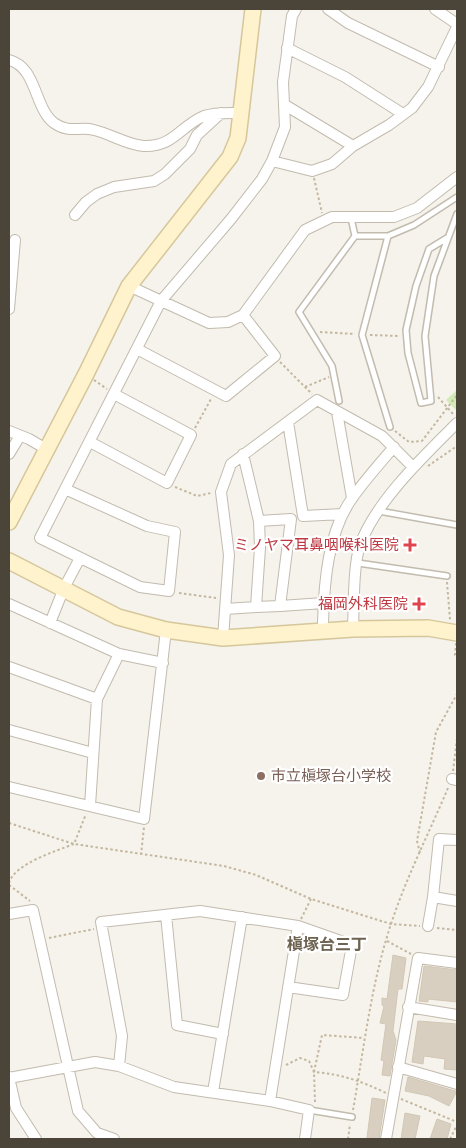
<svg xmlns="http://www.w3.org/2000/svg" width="466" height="1148" font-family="'Nunito Sans','Noto Sans JP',sans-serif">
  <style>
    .green { fill: #d2eab5 }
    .building { fill: #d8cfc1; stroke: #d3c7b4 }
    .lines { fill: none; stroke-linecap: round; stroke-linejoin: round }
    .lane-casing { stroke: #c2bbae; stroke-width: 8 }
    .street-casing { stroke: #c2bbae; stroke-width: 12 }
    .secondary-casing { stroke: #d6c79b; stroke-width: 18 }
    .path { stroke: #c4b79f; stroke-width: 2; stroke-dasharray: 2.5 2.5; stroke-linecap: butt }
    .lane { stroke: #fff; stroke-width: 5 }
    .street { stroke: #fff; stroke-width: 10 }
    .secondary { stroke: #fff3cd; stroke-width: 15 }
    .health-dot { fill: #e0444e; stroke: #fff; stroke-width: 2 }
    .education-dot { fill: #8d6e63; stroke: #fff; stroke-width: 2 }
    .labels { text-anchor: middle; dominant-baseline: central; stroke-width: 4.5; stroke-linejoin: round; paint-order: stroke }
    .health-label { font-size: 15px; fill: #be3a42; stroke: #fff; text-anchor: end }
    .education-label { font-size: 15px; fill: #785e54; stroke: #fff; text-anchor: start }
    .neighbourhood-label { font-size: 16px; font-weight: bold; fill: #6e6250; stroke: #fff }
  </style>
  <rect width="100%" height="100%" fill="#f6f3ec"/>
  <path class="green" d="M457,390V411L446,400Z"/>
  <path class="building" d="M393,955L406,958L402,989H398L393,1031L396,1040L390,1076L382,1075L384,1061L381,1060L386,1024L380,1023L384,1006L382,1005V998L387,999Z
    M424,966L457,970V1002L428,999V1002L419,1001Z
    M418,1021L457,1024V1070L444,1069L445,1059L424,1056L423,1064L412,1062Z
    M408,1077L455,1091H457L449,1106L429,1096L405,1091Z
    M372,1098L385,1100L379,1139L367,1138Z
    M405,1113L420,1116L415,1139H401Z
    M437,1119L451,1124L447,1139H430Z"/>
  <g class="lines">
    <defs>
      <path id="lane" d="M355,236H388L362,335L390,427
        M388,236L414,225L457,197
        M447,238L429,249L416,286L406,330L408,353L421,403L431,401L425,336L434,276L457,214
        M339,401L332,366L299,312L355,236L351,218
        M379,511L457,525
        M358,563L447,576
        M309,1110L352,1117"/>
      <path id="street" d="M328,9L348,23L439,67
        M435,9L457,24
        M287,48L345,77L403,114
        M9,60C37,67 34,108 54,123C70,134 79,126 94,130C111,134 127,145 144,146C174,147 180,126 204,116C216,112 229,113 241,113
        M285,105L353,146
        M272,161L312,171L332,164L353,146L389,125L412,108L428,87L457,27
        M75,215L86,202L97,194L114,187L154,181L165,174L190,149L197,135L221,113
        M129,286L209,323L228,322L243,315L305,230L332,217H394L417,208L457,177
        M9,309L15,240
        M137,349L226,396L275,356L243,315
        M337,412L352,498
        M288,422L303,516L343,514
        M9,431L29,439L46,449
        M90,442L167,483L191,435L114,394
        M9,454L20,436
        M243,454L259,521
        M65,489L147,526L175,532L169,591L140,587L40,538L161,301L231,219L262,179L272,161L285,127L283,82L292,16L296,9
        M9,604L119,654L163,663
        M256,607L280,606
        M225,609L256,607L260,548L259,521L291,519L280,606L324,603
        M50,623L64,588L80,558
        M323,623C324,582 328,531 353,497C365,480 380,463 394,447
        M353,629C354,606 353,566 360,545C376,501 424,456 457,423
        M223,638L229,555L221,492L231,464L317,400L382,436L413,467
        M9,667L97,699
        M9,730L93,753
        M452,779L457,780
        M9,787L144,819L166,630
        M90,806L97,699L119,654
        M457,840L439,839L433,897L457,901
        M9,914L33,910L78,1111L97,1133L114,1139
        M166,915L177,1025L223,1034
        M428,926L433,897
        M408,1007L457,1015
        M119,1066L122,1036L101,922L200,911L298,926L352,945L343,995L288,987
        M398,1067L457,1084
        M9,1077L16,1108L36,1139
        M9,1078L95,1062L119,1066L174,1087L270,1101L309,1110L305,1139
        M213,1092L242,917
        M270,1101L298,926
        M386,1139L418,958L457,963"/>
      <path id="secondary" d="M9,522L86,374L129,286L230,157L238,138L253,9
        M9,561L118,617L166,630L223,638L353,629L428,628L457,633"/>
    </defs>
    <use href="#lane" class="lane-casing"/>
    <use href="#street" class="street-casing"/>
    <use href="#secondary" class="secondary-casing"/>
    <path class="path" d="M314,178L322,213
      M457,323V350
      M320,332L355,334
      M370,335L400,336
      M280,362L312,394
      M94,380L107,389
      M305,387L329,377
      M438,397L453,414
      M195,428L211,399
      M395,431L409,442L422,441L457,395
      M428,466L457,446
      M175,487L197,496L211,493
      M447,582L450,620
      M179,593L216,598
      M456,643L455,655L457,657
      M453,771L457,739
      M9,823L74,844L224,866L256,875L311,899L391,924L420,926
      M420,853L417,841L436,732L457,694
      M141,855L144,827
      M9,883C14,864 56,851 74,844L86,814
      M9,885L30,901
      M301,919L311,899
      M437,928L457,930
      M49,938L94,929
      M387,941L411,954
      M286,1065L300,1058L309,1061L314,1072C341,1074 361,1081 386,1093
      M401,1099L457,1122
      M315,1102L314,1072L322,1035L364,1038
      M353,1110C364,1048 371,984 391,924C406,878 429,833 448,788
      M348,1139L350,1124
      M450,1139L457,1125"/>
    <use href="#lane" class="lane"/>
    <use href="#street" class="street"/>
    <use href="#secondary" class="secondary"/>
  </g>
  <g class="health-dot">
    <path d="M407.5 537.5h5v5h5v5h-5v5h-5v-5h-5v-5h5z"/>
    <path d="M416.5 596.5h5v5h5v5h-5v5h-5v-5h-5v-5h5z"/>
  </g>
  <circle class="education-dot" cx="261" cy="776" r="5"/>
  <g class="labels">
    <g class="health-label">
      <text x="399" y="545">ミノヤマ耳鼻咽喉科医院</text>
      <text x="408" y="604">福岡外科医院</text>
    </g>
    <g class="education-label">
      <text x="271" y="776">市立槇塚台小学校</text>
    </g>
    <g class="neighbourhood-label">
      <text x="327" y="945">槇塚台三丁</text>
    </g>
  </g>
  <rect width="466" height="1148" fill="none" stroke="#4b4439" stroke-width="20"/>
</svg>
